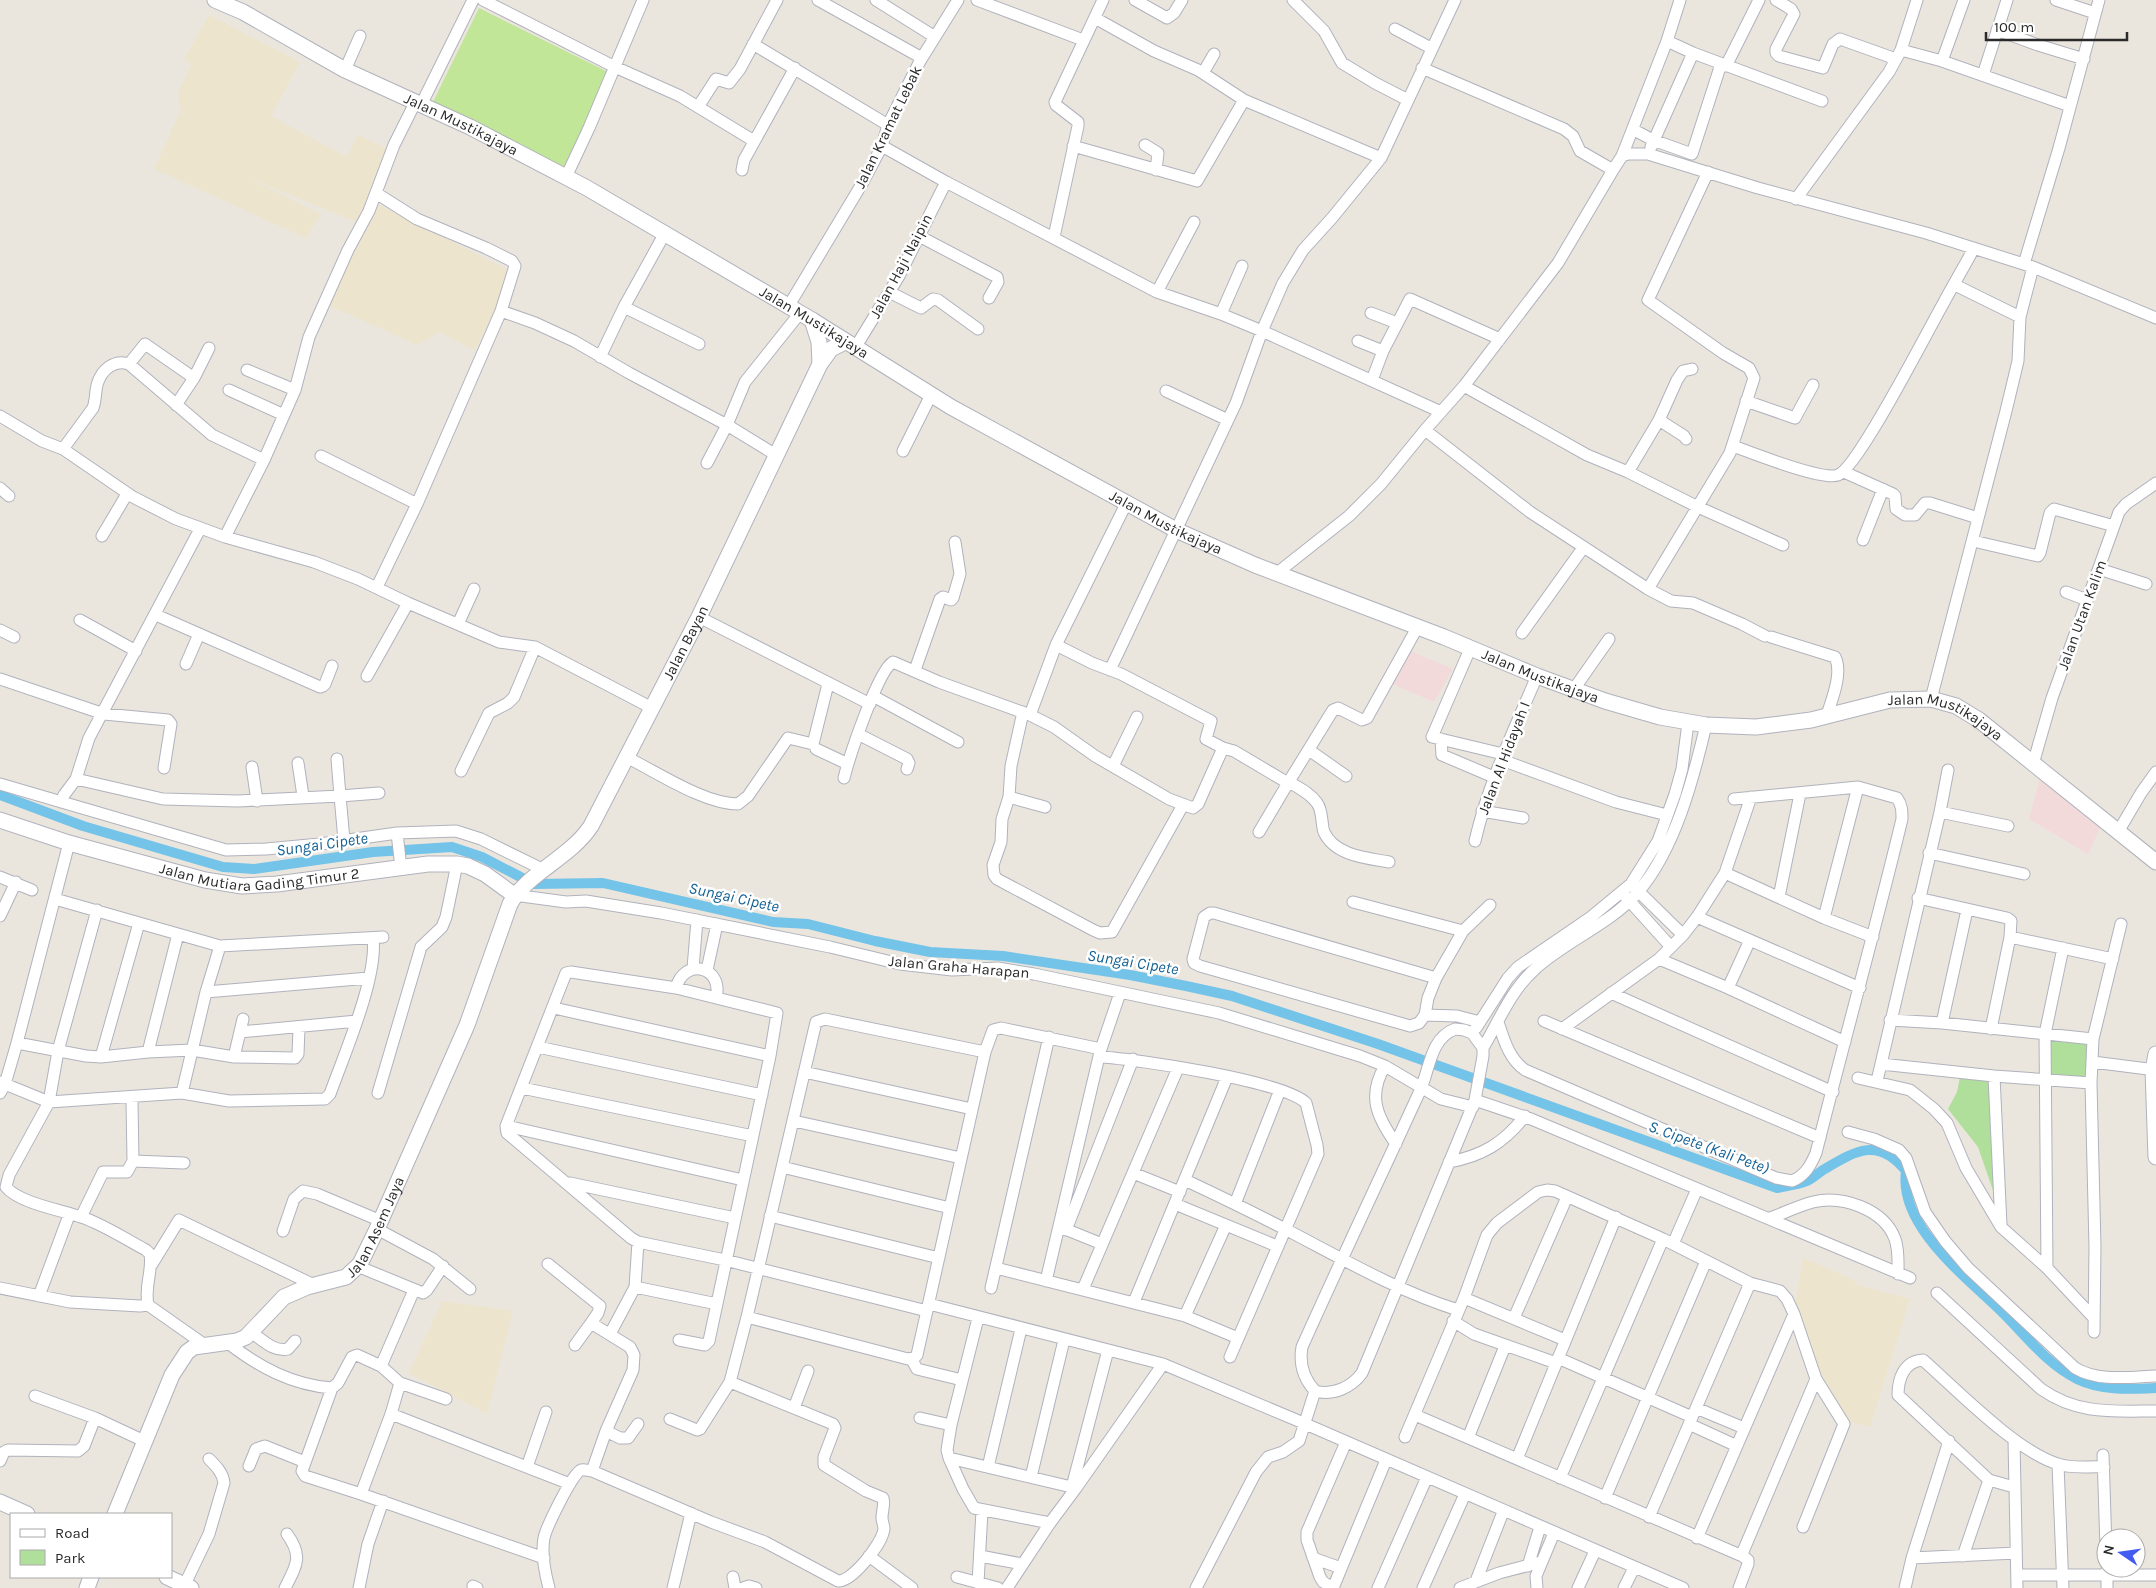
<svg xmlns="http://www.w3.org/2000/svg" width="2156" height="1588" font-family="Karla,sans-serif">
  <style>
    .education { fill: #ece4cd }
    .medical { fill: #f2dada }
    .green { fill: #afdf9b }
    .pitch { fill: #c1e698 }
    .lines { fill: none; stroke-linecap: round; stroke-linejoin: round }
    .canal { stroke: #74c3e9; stroke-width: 10 }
    .street-casing { stroke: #b0b2bd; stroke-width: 13 }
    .secondary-casing { stroke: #b0b2bd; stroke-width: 17 }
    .street { stroke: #fff; stroke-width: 11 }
    .secondary { stroke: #fff; stroke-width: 15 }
    .labels { text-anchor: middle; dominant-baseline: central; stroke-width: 5; stroke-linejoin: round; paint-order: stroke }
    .street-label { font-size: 15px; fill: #2a2a2a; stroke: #fff }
    .water-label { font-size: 16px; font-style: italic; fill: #146194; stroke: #fff }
  </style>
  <rect width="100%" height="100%" fill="#ebe6dd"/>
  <path class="education" d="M209,15L300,62L271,116L347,157L358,135L389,150L359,223L246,177L321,214L306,238L154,169L181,110L178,93L191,65L184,59Z
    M377,204L512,272L475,351L440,332L417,345L328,305Z
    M1803,1258L1854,1280L1857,1285L1910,1299L1870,1427L1849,1421L1814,1362L1795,1305Z
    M442,1301L513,1311L487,1414L409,1373Z"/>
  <path class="medical" d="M1410,651L1453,669L1434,702L1392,684Z
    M2041,774L2102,824L2088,854L2029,819Z"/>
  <path class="green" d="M2050,1040L2088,1043L2085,1078L2050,1076Z
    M1960,1077L1989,1081L1996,1199L1978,1147L1948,1109L1957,1092Z"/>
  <path class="pitch" d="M479,8L610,73L562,171L431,106Z"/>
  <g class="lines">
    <path class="canal" d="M0,795L83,826L223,867L254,869L373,852L452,847L482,857L534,884L603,883L773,922L808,924L875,941L930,952L1003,956L1130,975L1186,986L1232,996L1378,1044L1777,1188C1786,1186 1798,1185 1807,1181C1813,1178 1817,1174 1823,1170C1855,1151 1878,1136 1906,1171C1898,1227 1968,1278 2003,1313C2027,1337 2047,1364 2077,1379C2101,1391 2131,1389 2156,1388"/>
    <defs>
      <path id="street" d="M483,0L615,67L680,96L754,141
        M818,0L922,58
        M876,0L935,37
        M977,0L1083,40
        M1135,0L1167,18L1174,13L1182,0
        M1293,0L1324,31L1342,63L1375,83L1408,100
        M1776,0L1791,9L1794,14L1776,49V53L1779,56L1823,68L1833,44L1840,39L1896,59
        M2056,0L2095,13
        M1095,18L1154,51L1198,70L1244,100
        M1395,29L1431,48
        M1997,30L2038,45L2084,59
        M1667,41L1693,53L1822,101
        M753,44L888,125
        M1901,50L1942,61L2070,106
        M1942,61L1964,0
        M1726,66L1759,0
        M1422,68L1564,129L1573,136L1580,151L1613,170
        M345,70L360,36
        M1203,73L1214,54
        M1983,75L2007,0
        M421,105L473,0
        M698,107L716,79L729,83L740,69L777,0
        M1634,130L1653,140L1692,154L1721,64
        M1145,145L1158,153L1156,170
        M882,146L946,182L1157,292L1221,314L1262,331L1441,412
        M1073,146L1197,181L1244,100L1381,158
        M1651,147L1693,53
        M1622,156L1667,41L1680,0
        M742,170L744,160L795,68
        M566,177L589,128L643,0
        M376,193L417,219L486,248L512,261L515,266L501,311L417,504L377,587
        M1796,199L1889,72L1901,50L1917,0
        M919,236L997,277L998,282L989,298
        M1054,237L1078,126V122L1056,105L1055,102L1103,0
        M2024,264L2059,148L2099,0
        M1955,285L2020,317
        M889,292L921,308L933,299L938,300L978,329
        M1157,292L1194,222
        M624,307L699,344
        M788,307L863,182L882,146L888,125L920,61L958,0
        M501,311L535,323L574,341L629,373L727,425L707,463
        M1371,313L1397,323
        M1221,314L1242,266
        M1358,341L1383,351
        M855,348L899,276L946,182
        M600,357L624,307L665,233
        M247,370L295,390
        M194,378L145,344L129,364L212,435L264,460
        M1372,380L1383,351L1410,299L1500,339
        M1464,386L1587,455L1628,472L1698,507L1783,545
        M229,390L284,415
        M1166,391L1228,420
        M1746,401L1795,418L1813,385
        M176,405L194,378L209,348
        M0,416L42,441L63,449L133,497L176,519L225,537L314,562L358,579L408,603L499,642L535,647L652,708
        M1659,420L1684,436L1686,439
        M1425,430L1530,512L1648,589L1730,453L1754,378L1749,368L1723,353L1648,300L1708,172
        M1733,446C1752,453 1823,481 1838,475C1858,468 1928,330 1943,304C1953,285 1964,267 1974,248
        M63,449L93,408C96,400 95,393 97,385C101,370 114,359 129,364
        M903,451L931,395
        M776,455L727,425L745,382L800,313
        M321,456L417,504
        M1628,472L1659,420L1677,380L1683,371L1692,369
        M1844,472L1893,494L1895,496L1896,509L1905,515H1915L1925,503H1930L1978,518
        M0,488L9,496
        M102,536L127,494
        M225,537L264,460L295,390L309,337L348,250L369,211L394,145L415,103
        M1863,540L1883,489
        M1973,541L2038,556L2040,553L2050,513L2054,509L2114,526
        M2099,569L2146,584
        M1277,573L1349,516L1381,484L1425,430L1464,386L1558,263L1613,170L1622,156L1628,154H1648L1758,188L1926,233L2033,267L2156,318
        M1648,589L1671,601L1693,603L1742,624L1765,636
        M2066,592L2087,600
        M156,615L320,687L323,686L325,684L332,666
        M699,617L870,704
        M80,620L136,651
        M458,624L474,589
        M0,630L14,637
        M1522,633L1583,548
        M1771,637L1835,657C1843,673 1832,699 1827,715
        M1056,645L1092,663L1121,674L1211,721L1206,739L1223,748
        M1470,649L1432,737L1503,754
        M186,664L199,634
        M915,670L940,599L943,597L951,600L953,598L960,574L955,542
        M1110,670L1236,403L1262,331L1283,283L1303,250L1332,218L1381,158L1455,0
        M367,676L408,603
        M0,679L104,714L168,720L171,724L164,768
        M1574,689L1609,639
        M873,696L958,742
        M1931,699L2006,411L2018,361L2020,317L2033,267
        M1023,712L1011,766L1009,797L1002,819L1001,842L993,865L994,875L997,879L1093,930L1100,933L1112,932L1183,805
        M1030,715L1056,645L1126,504
        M858,734L907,759L909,763L907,769
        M1441,739L1442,755L1496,778
        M816,749L848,764
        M1309,750L1346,776
        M626,757C657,772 704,804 738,804L748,796L788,738L813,744L828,684
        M337,759L340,796L379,793
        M1502,760L1616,802L1667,815
        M298,763L303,796
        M2033,764L2052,698L2119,512L2126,504L2156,483
        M1113,766L1137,717
        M252,767L257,801
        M461,771L489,713L508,703L514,697L535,647
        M844,778C849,758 878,670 893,662L939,682L1030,715L1054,727L1095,756L1169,799L1193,808L1198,804L1223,748L1234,751L1288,783L1333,710L1338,708L1362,720L1367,718L1417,628
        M76,779L163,799L238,801L340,796L344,840
        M1289,782C1299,788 1310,793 1317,803C1323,811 1321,823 1324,832C1335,856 1367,858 1389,862
        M0,784L226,850L266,849L320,844L397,833L456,831L481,839L544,870
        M1009,797L1045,807
        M61,802L64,795L76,779L89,738L200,529
        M1482,811L1523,818
        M1940,812L2008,826
        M1259,832L1288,783
        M2118,832L2141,793L2156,772
        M397,833L401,868
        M1475,841C1488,784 1514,730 1537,676
        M1929,853L2024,874
        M1725,873L1824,918L1873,937
        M0,877L32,890
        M1634,887L1683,935
        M514,895L566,902L586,901L661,913L830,947L900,964L952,970L998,968L1034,974L1219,1013L1360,1056L1385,1066L1441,1099L1473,1107
        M1625,896L1671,947
        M1779,897L1800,794
        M1918,898L2007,918L2011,921L2010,937L1991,1029
        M55,899L220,946L383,937
        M1353,902L1463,931
        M97,910L58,1051L49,1102L9,1175L6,1187C19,1203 61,1210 81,1217C103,1224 125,1239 146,1250L150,1254C153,1272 144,1285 148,1305
        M0,916L16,882
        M1697,917L1860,988
        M1824,918L1858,787
        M2010,937L2113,959
        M1659,959L1728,988L1845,1042
        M693,968L697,920
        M707,970L717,924
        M1436,978L1214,913H1210L1204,917L1193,959L1194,963L1200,966L1410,1026L1419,1023L1425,1015L1457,1016L1480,1022
        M676,988C684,957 724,966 716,998
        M1728,988L1750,940
        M206,992L369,978
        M1611,993L1833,1092
        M554,1008L770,1056
        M1425,1015L1428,998L1436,978L1463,931L1490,905
        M1890,1020L1942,1023L2093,1039
        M1544,1021L1820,1138
        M1498,1022C1504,1040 1509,1059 1525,1070L1776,1178L1792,1181C1805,1176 1811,1165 1816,1153C1844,1041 1875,931 1902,819C1902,811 1902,805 1897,798L1858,787L1734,799
        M1942,1023L1967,910
        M1476,1028L1508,978L1518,967L1591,917L1631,884L1658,841L1675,794L1682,769L1688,723
        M1455,1029L1464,1030L1472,1033L1483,1048V1056L1475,1100L1362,1373C1352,1387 1333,1396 1315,1391C1303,1378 1299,1364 1302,1347C1340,1262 1380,1178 1419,1093C1430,1071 1429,1039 1455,1029Z
        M1562,1029L1659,959L1683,935L1697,917L1725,873L1751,797
        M240,1032L357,1021
        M17,1043L86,1056L101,1057L148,1052L192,1050L234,1057L295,1058L298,1054L299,1028
        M538,1047L762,1095
        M1483,1048C1499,1021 1511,990 1535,969C1564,942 1612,923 1638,892C1675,849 1693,780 1706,725
        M148,1052L178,934
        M101,1057L139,923
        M234,1057L243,1019
        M1101,1057C1136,1059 1284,1081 1306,1103L1317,1145L1318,1154L1230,1357
        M2093,1062L2156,1070
        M1881,1064L1994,1076L2091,1083
        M1385,1066C1367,1096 1377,1117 1396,1144
        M804,1072L972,1109
        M1994,1076L2001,1225
        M1858,1078L1910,1090L1934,1109L1947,1123L1966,1168L2001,1227L2047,1268L2094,1318
        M1877,1081L1940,812L1948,770
        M0,1082L49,1102L182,1093L229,1101L325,1099L330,1094C344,1055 378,977 373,938
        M522,1088L753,1136
        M0,1093L5,1084L17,1043L69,843
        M182,1093L206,992L220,946
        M378,1093L421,947L442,927L446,917L457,864
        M1475,1100L1531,1119L1910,1278
        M132,1101L133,1161
        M794,1121L961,1158
        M506,1126L743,1180
        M1848,1132L1874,1139L1899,1150L1906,1158L1925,1212L1945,1241L1968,1268L2075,1368C2098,1382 2129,1377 2156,1376
        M1449,1162C1482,1156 1504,1143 1525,1116
        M782,1167L950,1208
        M1133,1173L1180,1192
        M1185,1180C1219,1196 1252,1212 1285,1229C1341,1258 1397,1291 1458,1310
        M570,1183L735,1218
        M1175,1204L1277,1246
        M1235,1204L1280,1090
        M770,1216L939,1258
        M81,1217L103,1172H127L133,1161L184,1163
        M1770,1218C1784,1213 1798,1206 1813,1202C1842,1195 1884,1209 1895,1239C1899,1250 1898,1262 1898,1274
        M1060,1227L1102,1244
        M377,1229L433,1259L470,1289
        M1066,1230L1133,1059
        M283,1231L294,1199L303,1191L317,1194L381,1221
        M638,1242L635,1287L717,1304
        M1673,1244L1697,1189
        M152,1264L179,1220L314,1285
        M548,1264L600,1306L598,1313L591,1323L630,1347L634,1355L633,1370L606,1431L592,1471
        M357,1266L423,1293L427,1290L443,1266
        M996,1268L1185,1316L1238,1338
        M2047,1268L2045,1034L2063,948
        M1046,1281L1100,1052
        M0,1288L70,1302L140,1306L148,1305L205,1345
        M991,1288L1049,1037
        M1083,1289L1178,1068
        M1937,1293L2041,1389C2078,1415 2113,1411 2156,1411
        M39,1296L68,1218
        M1464,1298L1565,1340
        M1134,1302L1227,1077
        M929,1304L1163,1364L1294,1419L1683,1588
        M1185,1316L1226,1225
        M747,1317L908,1359L914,1358L917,1355L985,1052L993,1030L1001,1028L1101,1049L1120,993
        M978,1318L951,1425L947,1450L949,1458L963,1489L974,1508L1050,1523
        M1514,1318L1567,1197
        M1453,1321L1474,1334L1556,1363
        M2094,1332L2095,1247L2091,1083L2093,1039L2121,924
        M252,1333C264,1341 274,1352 288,1349L295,1341
        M610,1334L635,1287
        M679,1340L705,1345L709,1341L770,1056L777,1013L676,988L571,972L566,973L506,1126L507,1133L631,1238L638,1242L725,1260L927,1311
        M228,1343C259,1367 292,1385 332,1388L338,1383L352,1357L357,1355L381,1366L400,1383L446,1399
        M575,1345L591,1323
        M1558,1358L1692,1417
        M912,1360L917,1369L962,1380
        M381,1366L414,1290
        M730,1382L747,1317L816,1022L825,1019L985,1052
        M332,1388L302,1471L305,1476L361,1494L544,1558
        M35,1396L95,1418L144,1441
        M794,1408L808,1371
        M1696,1408L1744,1428
        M391,1414L570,1484
        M1415,1415L1740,1555L1742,1554L1816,1379
        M920,1418L951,1425
        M1689,1424L1737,1446
        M606,1431L620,1438H628L638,1424
        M1405,1437L1464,1298L1487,1235L1497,1223L1538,1192L1547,1190L1555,1191L1663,1239L1750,1283L1780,1291L1787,1299L1794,1314L1816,1379L1844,1424L1803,1527
        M1468,1438L1505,1346
        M2014,1440L2017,1588
        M2103,1455L2106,1548
        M949,1458L1076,1488
        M1517,1459L1616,1217
        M0,1461L4,1452L8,1450L78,1451L84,1446L95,1418
        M2058,1465L2063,1588
        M249,1466L256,1449L265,1446L305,1462
        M527,1467L546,1412
        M988,1467L1021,1329
        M1031,1477L1064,1340
        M1560,1478L1663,1239
        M1072,1487L1108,1350
        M2014,1487L1989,1480L1898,1395C1898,1379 1904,1361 1923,1360C1956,1389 2017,1452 2058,1464C2072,1469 2089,1466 2104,1467
        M361,1494L391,1414L400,1383
        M1605,1498L1706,1261
        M1649,1517L1750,1283
        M1697,1538L1794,1314
        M869,1556L912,1588
        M980,1556L1022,1564
        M1963,1556L1989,1480
        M1313,1558L1341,1568
        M1912,1558L2016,1553
        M1528,1566L1540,1527
        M2107,1570V1588
        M2017,1575H2156
        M733,1577L735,1588
        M957,1577L998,1588
        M1476,1581L1503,1512
        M978,1583L982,1511
        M185,1584L209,1534L224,1483C223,1473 216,1466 209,1459
        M473,1586L477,1588
        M285,1588C297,1565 303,1556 287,1534
        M359,1588L368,1544L383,1501
        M549,1588C545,1573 541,1554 544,1538C546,1528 573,1472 581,1470C584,1469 589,1471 592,1471L711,1522L765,1542L838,1581C852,1582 882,1544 884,1529C884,1525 882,1522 882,1518C882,1510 885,1505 883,1498L866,1491L824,1465V1457L835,1428L833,1424L730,1382L700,1429L697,1430L670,1419
        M673,1588L691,1513
        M743,1588L749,1586L756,1588
        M1007,1588L1050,1523L1076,1488L1163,1364
        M1196,1588L1256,1472L1268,1457L1283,1452L1299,1441L1315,1391
        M1333,1588L1386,1460
        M1334,1588L1323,1582L1320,1577L1307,1540V1532L1346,1442
        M1378,1588L1427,1477
        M1423,1588L1465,1494
        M1460,1588L1499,1573L1541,1562
        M1537,1588L1536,1576L1554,1533
        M1578,1588L1595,1551
        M1624,1588L1634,1568
        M1739,1588L1748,1564V1560L1741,1555
        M1905,1588L1912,1558L1949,1441"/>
      <g id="secondary">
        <path id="s1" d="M215,0L243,12L345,70L470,127L587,188L812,320L951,407L1176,530L1255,565L1444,637L1537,676L1605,701L1660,717L1706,725L1756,727L1811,720L1890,700L1931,699L1956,706L1979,720L2156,862"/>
        <path d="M812,320L819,342L820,364"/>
        <path id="s2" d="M0,820L69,843L205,880L242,886L277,884L428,864H457L468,866L485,874L514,895"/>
        <path d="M2156,1054L2153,1070L2156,1157"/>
        <path d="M0,1502L27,1514"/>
        <path id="s3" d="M115,1514L172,1375L187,1352L194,1347L237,1341L246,1337L284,1297L307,1287L346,1277L360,1264L377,1229L467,1025L510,904C526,874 570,858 591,826L699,617L820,364L831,349L845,342"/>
        <path d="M167,1577L191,1588"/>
        <path d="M87,1588L91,1577"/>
      </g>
    </defs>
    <use href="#street" class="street-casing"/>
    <use href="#secondary" class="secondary-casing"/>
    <use href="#street" class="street"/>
    <use href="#secondary" class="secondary"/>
  </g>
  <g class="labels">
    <g class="street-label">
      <text stroke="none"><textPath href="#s1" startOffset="276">Jalan Mustikajaya</textPath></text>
      <text transform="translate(888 127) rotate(-64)">Jalan Kramat Lebak</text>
      <text transform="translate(901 266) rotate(-62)">Jalan Haji Naipin</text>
      <text stroke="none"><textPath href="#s1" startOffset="681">Jalan Mustikajaya</textPath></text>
      <text stroke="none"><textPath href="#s1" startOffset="1086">Jalan Mustikajaya</textPath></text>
      <text transform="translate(2082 615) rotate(-70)">Jalan Utan Kalim</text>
      <text stroke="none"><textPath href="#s3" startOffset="1089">Jalan Bayan</textPath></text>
      <text stroke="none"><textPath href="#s1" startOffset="1491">Jalan Mustikajaya</textPath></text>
      <text stroke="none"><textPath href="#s1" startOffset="1911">Jalan Mustikajaya</textPath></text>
      <text transform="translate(1504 758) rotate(-69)">Jalan Al Hidayah I</text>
      <text stroke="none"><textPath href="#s2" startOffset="268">Jalan Mutiara Gading Timur 2</textPath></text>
      <text transform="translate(959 967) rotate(5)">Jalan Graha Harapan</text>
      <text stroke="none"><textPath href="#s3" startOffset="419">Jalan Asem Jaya</textPath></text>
    </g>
    <g class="water-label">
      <text transform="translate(322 844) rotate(-8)">Sungai Cipete</text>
      <text transform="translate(734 897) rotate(12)">Sungai Cipete</text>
      <text transform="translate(1133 962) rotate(9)">Sungai Cipete</text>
      <text transform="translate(1709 1147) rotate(20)">S. Cipete (Kali Pete)</text>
    </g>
  </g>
  <rect x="10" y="1513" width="162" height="65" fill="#ffffff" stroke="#aaaaaa"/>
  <rect x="20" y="1529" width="25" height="8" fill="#ffffff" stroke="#aaaaaa"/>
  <text x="55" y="1538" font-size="15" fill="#2a2a2a">Road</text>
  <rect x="20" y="1550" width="25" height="15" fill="#afdf9b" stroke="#aaaaaa"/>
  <text x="55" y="1563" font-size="15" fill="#2a2a2a">Park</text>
  <g transform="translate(2121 1553) rotate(283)"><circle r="24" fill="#ffffff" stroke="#aaaaaa"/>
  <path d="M0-4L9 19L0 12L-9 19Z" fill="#445bf1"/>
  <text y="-8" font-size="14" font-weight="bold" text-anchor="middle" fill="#2a2a2a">N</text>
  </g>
  <path d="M1986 32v8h141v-8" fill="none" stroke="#2a2a2a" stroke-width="2.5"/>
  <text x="1994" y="32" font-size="15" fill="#2a2a2a" stroke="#ffffff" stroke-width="4" paint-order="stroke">100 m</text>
</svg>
